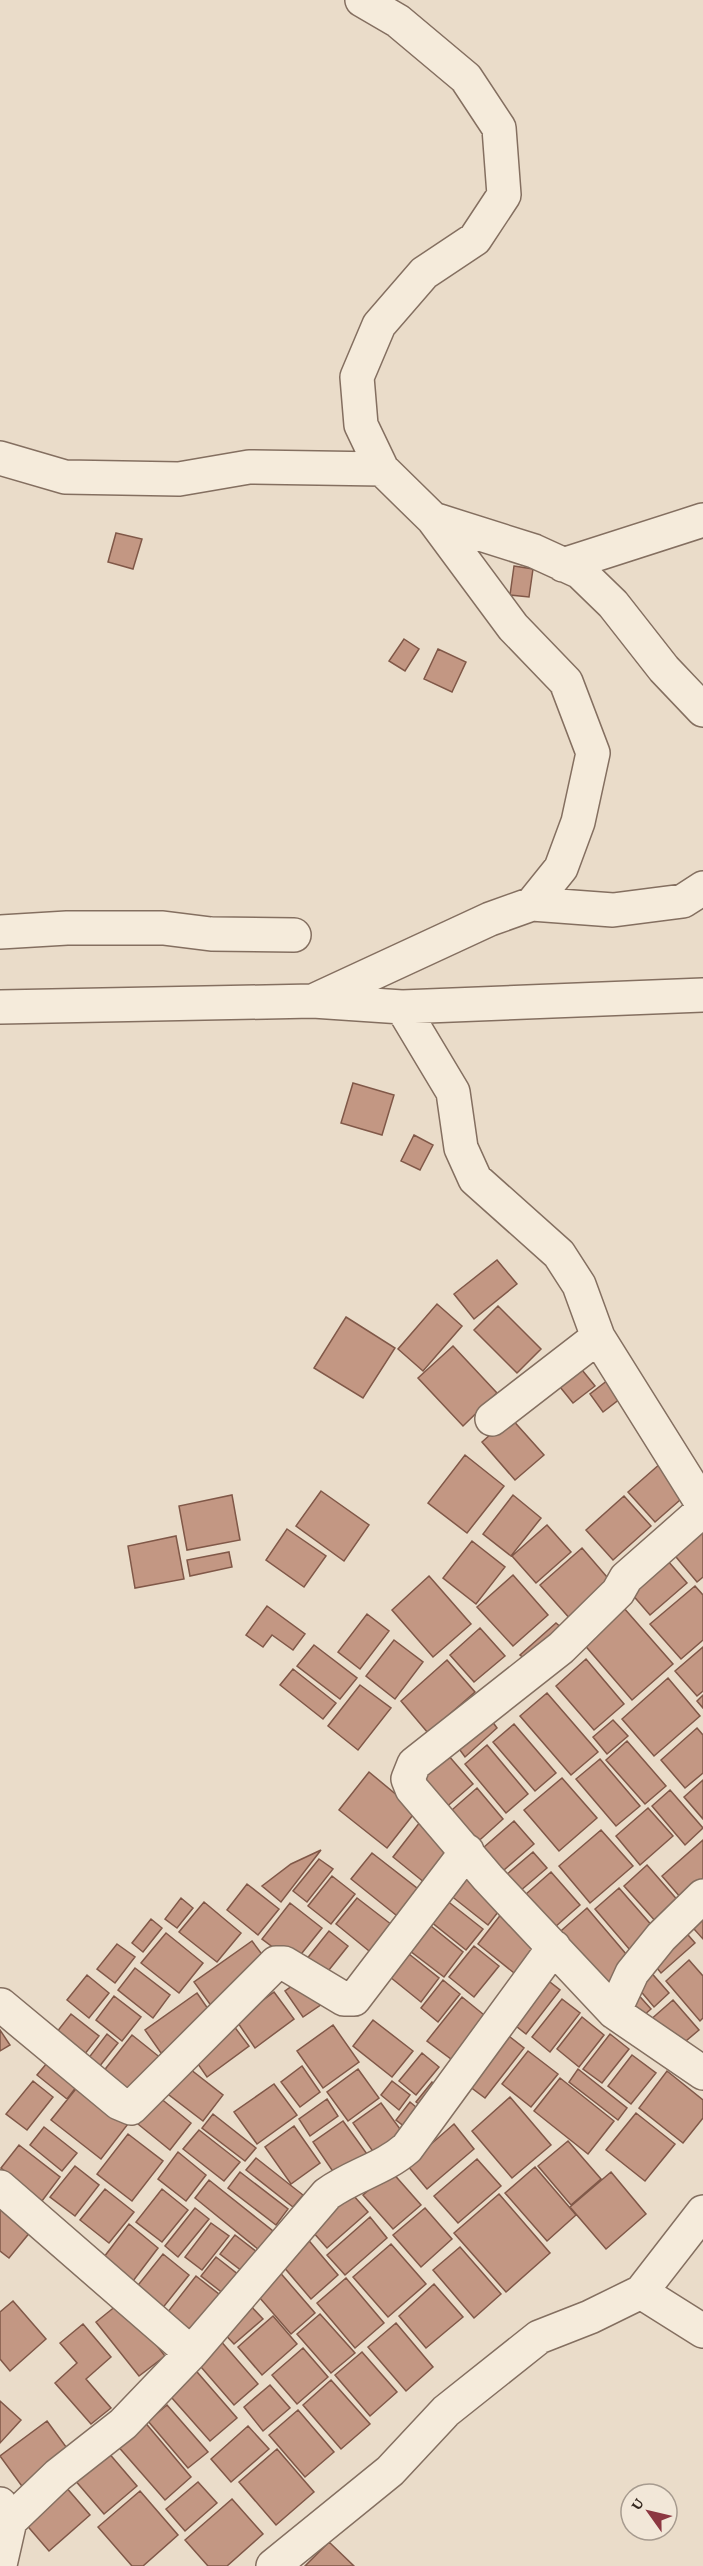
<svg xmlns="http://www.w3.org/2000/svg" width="703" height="2566" font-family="'Crimson Pro',serif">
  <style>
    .building { fill: #c39783; stroke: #805848; stroke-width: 1.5 }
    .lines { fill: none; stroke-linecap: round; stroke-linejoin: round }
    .minor-casing { stroke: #846f60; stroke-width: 36 }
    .minor { stroke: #f5ebdb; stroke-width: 33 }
  </style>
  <rect width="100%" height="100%" fill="#eadcc9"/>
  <path class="building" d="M116,533L142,539L133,569L108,562Z
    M514,566L533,569L529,597L510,595Z
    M404,639L419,649L405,671L389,661Z
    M438,649L466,662L452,692L424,679Z
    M353,1083L394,1095L382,1135L341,1123Z
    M414,1135L433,1145L420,1170L401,1161Z
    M497,1260L517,1284L474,1319L454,1294Z
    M437,1304L462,1326L423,1371L398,1349Z
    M498,1306L541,1349L517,1373L474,1330Z
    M346,1317L395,1348L363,1398L314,1368Z
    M453,1346L497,1393L463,1426L418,1378Z
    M578,1365L595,1386L573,1403L556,1382Z
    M608,1380L621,1398L603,1412L590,1394Z
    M510,1417L544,1455L515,1480L482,1442Z
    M465,1455L504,1486L467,1533L428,1503Z
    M661,1463L688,1493L655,1522L628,1492Z
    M321,1491L369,1525L344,1561L296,1526Z
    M232,1495L240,1540L187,1550L179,1506Z
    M513,1495L541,1518L511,1556L483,1534Z
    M624,1496L651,1526L613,1560L586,1530Z
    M703,1513V1577L697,1582L666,1545Z
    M547,1525L571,1552L536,1583L512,1556Z
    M287,1529L326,1556L304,1587L266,1560Z
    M176,1536L184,1579L135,1588L128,1546Z
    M472,1541L505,1567L476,1604L443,1578Z
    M582,1548L613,1584L572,1621L540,1585Z
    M229,1552L232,1567L190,1576L187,1560Z
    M661,1553L687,1583L650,1615L624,1585Z
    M513,1575L548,1615L513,1646L477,1607Z
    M429,1576L471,1624L433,1657L392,1610Z
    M695,1586L703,1595V1640L681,1659L650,1624Z
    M267,1606L305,1634L293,1650L272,1635L263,1647L246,1635Z
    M623,1607L673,1664L632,1700L582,1642Z
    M367,1614L389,1631L360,1669L338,1652Z
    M556,1623L570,1635L534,1667L520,1655Z
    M480,1628L505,1656L474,1682L450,1655Z
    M394,1640L423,1662L395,1699L366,1676Z
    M314,1645L357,1678L340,1699L297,1666Z
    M703,1647V1691L697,1696L675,1671Z
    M586,1659L624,1704L594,1730L556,1686Z
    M447,1660L475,1692L428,1733L401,1701Z
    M293,1669L336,1703L323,1719L280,1685Z
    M668,1678L700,1716L654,1756L622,1719Z
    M360,1685L391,1708L358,1750L328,1726Z
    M547,1693L598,1752L571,1775L520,1716Z
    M703,1695V1708L697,1701Z
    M489,1717L497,1728L465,1757L457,1746Z
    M613,1720L628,1736L607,1754L593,1737Z
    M514,1724L556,1773L535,1791L493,1742Z
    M697,1728L703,1735V1773L685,1788L661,1760Z
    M627,1741L666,1786L645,1804L606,1760Z
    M487,1745L528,1794L506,1813L465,1764Z
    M448,1755L473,1784L443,1810L418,1781Z
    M600,1759L640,1806L616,1826L576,1779Z
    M369,1772L416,1811L387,1848L339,1810Z
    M562,1778L597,1818L559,1851L524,1810Z
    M703,1780V1819L684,1797Z
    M477,1788L503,1819L472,1847L445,1816Z
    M670,1790L703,1828L685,1845L652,1806Z
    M648,1808L673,1836L640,1865L616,1836Z
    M514,1821L534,1844L496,1877L476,1854Z
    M420,1822L458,1851L430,1887L393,1857Z
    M601,1830L633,1866L590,1903L559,1866Z
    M703,1840V1891L687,1905L662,1876Z
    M321,1850L281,1902L262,1886L291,1864Z
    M533,1852L547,1868L513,1897L499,1881Z
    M372,1853L422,1892L401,1919L351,1879Z
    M319,1859L333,1869L307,1902L293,1891Z
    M647,1865L680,1903L657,1923L624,1886Z
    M463,1869L505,1903L488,1925L445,1891Z
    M551,1872L580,1905L546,1935L517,1902Z
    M332,1876L355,1894L331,1924L308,1906Z
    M247,1884L279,1909L258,1935L227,1910Z
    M619,1888L654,1928L630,1950L595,1909Z
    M441,1896L483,1929L466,1950L425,1917Z
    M181,1898L193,1908L177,1928L165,1919Z
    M357,1898L396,1928L374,1955L336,1924Z
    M204,1902L241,1933L217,1962L179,1932Z
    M290,1903L322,1928L294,1963L262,1939Z
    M703,1906V1939L686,1920Z
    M587,1908L632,1961L600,1989L554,1937Z
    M502,1913L549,1949L524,1981L478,1944Z
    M421,1918L463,1952L444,1977L401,1944Z
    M151,1919L162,1928L143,1952L132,1943Z
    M682,1928L695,1943L661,1973L648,1957Z
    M329,1931L348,1946L321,1980L302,1965Z
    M166,1933L203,1963L179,1993L141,1963Z
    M252,1941L270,1965L212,2007L194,1982Z
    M117,1944L135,1957L115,1983L97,1969Z
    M474,1946L499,1966L474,1997L449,1977Z
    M409,1954L439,1978L421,2002L390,1977Z
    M689,1960L703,1976V2018L700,2021L666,1981Z
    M135,1968L170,1995L153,2018L118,1990Z
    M648,1969L669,1993L654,2007L633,1982Z
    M87,1975L109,1993L89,2018L67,2000Z
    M541,1975L560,1990L526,2034L507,2019Z
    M303,1978L322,2004L303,2017L285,1991Z
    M443,1980L460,1994L438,2022L421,2008Z
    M634,1990L651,2009L643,2016L626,1997Z
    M274,1992L294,2019L255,2048L236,2020Z
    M197,1993L213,2016L161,2053L145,2030Z
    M114,1996L141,2017L122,2041L96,2020Z
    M462,1997L494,2023L459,2065L427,2041Z
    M562,1999L580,2013L550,2052L532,2037Z
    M673,2000L699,2030L674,2051L649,2021Z
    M71,2014L99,2036L77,2064L49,2042Z
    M582,2017L604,2035L579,2067L557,2049Z
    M373,2020L413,2051L392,2077L353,2046Z
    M230,2021L249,2046L207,2077L189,2051Z
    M333,2025L359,2062L323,2088L297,2051Z
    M500,2029L524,2048L485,2098L461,2080Z
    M0,2030L10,2045L0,2051Z
    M107,2034L118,2043L95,2072L84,2064Z
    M610,2034L629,2049L602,2083L583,2069Z
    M132,2035L162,2059L129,2101L99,2077Z
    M528,2051L558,2074L531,2107L502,2084Z
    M422,2053L439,2067L416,2095L399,2081Z
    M632,2055L656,2073L631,2104L608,2086Z
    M181,2062L223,2095L203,2121L160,2088Z
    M47,2063L77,2086L67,2099L37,2075Z
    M302,2066L320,2092L300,2107L281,2082Z
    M358,2069L379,2098L348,2121L327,2092Z
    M578,2069L627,2108L618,2120L569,2082Z
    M667,2071L703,2100V2118L683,2143L639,2108Z
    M560,2078L614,2121L588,2154L534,2111Z
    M33,2081L53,2097L27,2130L6,2114Z
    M392,2081L410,2095L399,2110L381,2095Z
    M432,2082L446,2093L430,2113L416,2102Z
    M274,2084L297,2115L257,2144L234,2112Z
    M79,2085L128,2124L101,2159L51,2120Z
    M154,2093L191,2123L170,2150L133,2120Z
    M510,2097L551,2145L512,2178L472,2131Z
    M327,2099L338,2116L310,2136L299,2119Z
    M410,2102L428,2117L414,2134L396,2120Z
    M381,2103L408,2140L379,2160L353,2123Z
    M636,2113L675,2144L645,2181L606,2150Z
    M213,2114L256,2148L245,2161L202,2128Z
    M343,2121L367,2154L336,2176L313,2142Z
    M454,2124L474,2149L427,2189L407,2165Z
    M294,2126L320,2163L291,2184L265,2147Z
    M44,2127L77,2153L62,2171L30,2145Z
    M199,2130L240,2162L224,2181L183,2149Z
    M128,2134L163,2161L132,2201L97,2174Z
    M568,2141L601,2179L571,2205L538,2166Z
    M19,2145L60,2177L42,2201L1,2168Z
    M178,2152L206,2175L186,2201L158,2179Z
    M256,2158L303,2195L293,2207L246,2170Z
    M477,2159L501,2186L458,2223L434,2196Z
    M75,2166L99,2185L75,2216L50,2197Z
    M535,2167L576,2215L547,2241L505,2193Z
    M391,2171L421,2205L393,2229L363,2195Z
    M240,2172L288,2209L276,2225L228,2188Z
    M611,2172L646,2214L606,2249L570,2207Z
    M209,2180L278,2235L264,2254L195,2198Z
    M346,2187L368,2212L327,2248L305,2223Z
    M105,2189L134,2212L109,2243L80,2220Z
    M162,2189L188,2210L162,2242L136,2222Z
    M499,2194L550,2253L506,2292L454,2233Z
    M0,2206L31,2231L9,2258L0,2251Z
    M195,2208L209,2219L178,2257L165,2246Z
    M425,2208L452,2239L421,2267L393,2235Z
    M370,2217L387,2238L345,2275L327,2255Z
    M211,2223L229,2236L202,2270L185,2257Z
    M129,2224L158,2248L130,2285L101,2261Z
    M235,2235L266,2259L251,2278L220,2254Z
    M305,2236L338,2275L311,2299L277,2259Z
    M391,2244L426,2284L388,2317L353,2277Z
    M460,2247L501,2294L474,2318L433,2270Z
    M163,2254L189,2275L161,2310L135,2289Z
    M216,2257L244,2279L229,2298L201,2276Z
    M277,2269L315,2313L291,2334L253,2290Z
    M196,2276L224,2298L195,2335L167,2313Z
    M346,2278L384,2323L355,2348L317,2303Z
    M434,2284L463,2317L426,2348L399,2316Z
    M13,2301L46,2339L10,2371L0,2359V2312Z
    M122,2301L165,2356L139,2376L96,2322Z
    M247,2302L263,2319L234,2344L218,2327Z
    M320,2314L355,2353L331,2373L297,2334Z
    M273,2316L297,2344L262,2375L238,2347Z
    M396,2323L433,2367L406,2391L368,2347Z
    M83,2324L111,2357L86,2379L111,2408L91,2424L55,2383L77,2363L60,2343Z
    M219,2339L258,2384L234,2405L195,2360Z
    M303,2348L328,2377L297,2404L272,2375Z
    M362,2352L397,2392L370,2416L335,2375Z
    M191,2365L237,2418L210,2441L164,2389Z
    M331,2380L370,2424L341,2449L303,2405Z
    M270,2385L290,2408L263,2431L244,2407Z
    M0,2401L21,2420L0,2443Z
    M167,2405L208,2452L188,2468L148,2421Z
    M298,2410L334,2452L305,2477L269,2435Z
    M143,2420L191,2477L165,2500L116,2444Z
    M47,2421L72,2455L24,2489L0,2456Z
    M248,2426L269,2449L231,2482L211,2459Z
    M277,2449L314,2492L276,2525L239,2482Z
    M107,2451L137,2486L104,2514L74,2479Z
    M198,2482L217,2503L185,2531L166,2509Z
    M65,2486L90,2515L49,2551L24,2522Z
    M140,2491L178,2535L143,2566H132L98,2527Z
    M232,2499L263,2534L227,2566H208L185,2540Z
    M329,2542L354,2566H305Z"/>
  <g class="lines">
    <defs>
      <path id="minor" d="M362,0L398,21L466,78L499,128L504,195L475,239L424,273L379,325L357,377L361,425L382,469L433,519L534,551L580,572L613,604L664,669L703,710
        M0,458L65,477L179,479L249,467L382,469
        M433,519L513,627L566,682L593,753L578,822L561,868L532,904
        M563,565L703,520
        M0,932L67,928H163L211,934L294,935
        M315,1000L490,919L532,904L613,910L683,901L703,888
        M0,1007L313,1001L402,1007L703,995
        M402,1007L453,1092L461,1148L475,1179L559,1254L579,1285L598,1337L703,1505
        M492,1419L598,1337
        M703,1506L702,1511L626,1578L618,1592L561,1648L414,1764L408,1779L412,1789L488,1878L614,2012L703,2073
        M1,2005L119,2103L131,2108L276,1963H284L344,1999H354L467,1851
        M614,2012L632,1973L661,1937L703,1896
        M0,2187L191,2353
        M641,2292L703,2331
        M0,2504L10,2521L0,2565
        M10,2521L58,2475L123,2424L191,2353L327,2194C353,2175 383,2169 407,2148L554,1947
        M273,2566L390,2471L446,2411L539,2337L590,2317L641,2292L703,2212"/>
    </defs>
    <use href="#minor" class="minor-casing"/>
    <use href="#minor" class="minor"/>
  </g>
  <g transform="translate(649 2512) rotate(304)"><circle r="28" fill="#f2e7d8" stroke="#a79b8f" stroke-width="1.5"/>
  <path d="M0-4.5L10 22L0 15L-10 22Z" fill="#8c3741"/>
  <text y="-9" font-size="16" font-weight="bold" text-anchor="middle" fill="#362921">U</text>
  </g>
</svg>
